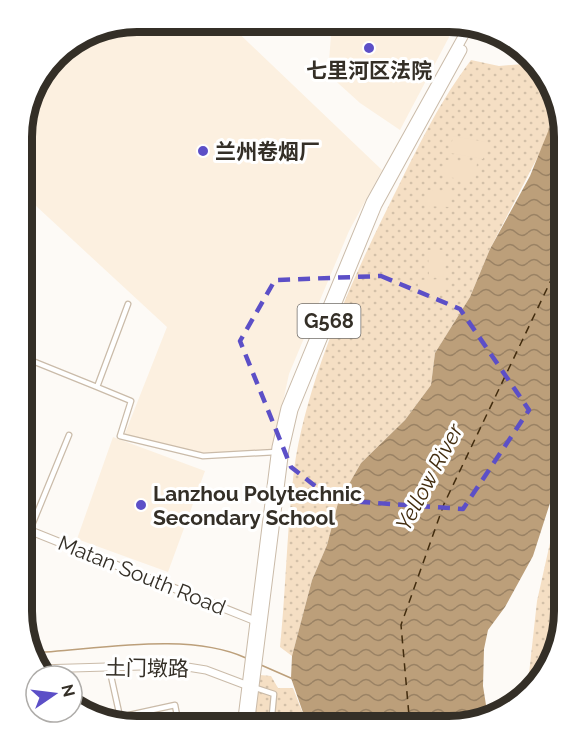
<svg xmlns="http://www.w3.org/2000/svg" width="586" height="748" font-family="Raleway,'Noto Sans SC',sans-serif">
  <style>
    .built { fill: #fcf0e0 }
    .park { fill: url(#park-dots) }
    .garden { fill: #f5dfc4 }
    .water { fill: url(#water-waves) }
    .lines { fill: none; stroke-linecap: round; stroke-linejoin: round }
    .stream { stroke: #bc9f7a; stroke-width: 1.5 }
    .ferry { stroke: #422c0e; stroke-width: 1.5; stroke-dasharray: 8 6; stroke-linecap: butt }
    .street-casing { stroke: #cabba9; stroke-width: 7 }
    .secondary-casing { stroke: #cabba9; stroke-width: 9 }
    .highway-casing { stroke: #cabba9; stroke-width: 11 }
    .street { stroke: #fff; stroke-width: 4.5 }
    .secondary { stroke: #fff; stroke-width: 7 }
    .highway { stroke: #fff; stroke-width: 9 }
    .marked { fill: none; stroke: #5c4fc7; stroke-width: 4.5; stroke-dasharray: 12 8; stroke-linejoin: round }
    .poi-dot { fill: #5c4fc7; stroke: #fff; stroke-width: 2 }
    .labels { text-anchor: middle; dominant-baseline: central; stroke-width: 6; stroke-linejoin: round; paint-order: stroke }
    .shield { fill: #fff; stroke: #716d68; stroke-width: 1.5 }
    .shield-label { font-size: 20px; font-weight: bold; fill: #342f27 }
    .poi-label { font-size: 21px; font-weight: bold; fill: #342f27; stroke: #fff; text-anchor: start }
    .street-label { font-size: 21px; fill: #342f27; stroke: #fff }
    .water-label { font-size: 22px; font-style: italic; fill: #422c0e; stroke: #fff }
    .rim { fill: none; stroke: #342f27; stroke-width: 8 }
  </style>
  <defs>
    <pattern id="park-dots" width="8" height="8" patternUnits="userSpaceOnUse" patternTransform="scale(1.5)"><rect width="8" height="8" fill="#f5dfc4"/><path d="M2 2h.1M6 6h.1" fill="none" stroke="#d3c0a8" stroke-width="1.8" stroke-linecap="round"/></pattern>
    <pattern id="water-waves" width="16" height="10" patternUnits="userSpaceOnUse" patternTransform="scale(1.5)"><rect width="16" height="10" fill="#bc9f7a"/><path d="M0 5q4-4 8 0t8 0" fill="none" stroke="#9a8264"/></pattern>
  </defs>
  <rect width="100%" height="100%" fill="#fdfaf6"/>
  <path class="built" d="M136,21H226L382,170L349,231L289,374L272,452L206,455L124,436L167,327L22,193V121L55,59L82,41Z
    M332,22H457L400,130L360,103L328,74Z
    M113,437L205,471L168,572L77,539Z"/>
  <path class="park" d="M471,60L499,66L535,63L553,85L558,107L549,135L490,249L470,297L435,353L431,385L405,420L361,463L338,503L327,545L312,580L292,656L280,647C286,588 287,528 294,470C307,375 358,266 401,181C423,137 441,100 471,60Z
    M565,498V620L546,676L527,692L537,601L552,534Z
    M260,675L271,676L278,688H293L308,727L253,726Z"/>
  <path class="garden" d="M453,136L486,142L483,159L450,153Z
    M446,160L477,163L475,180L444,177Z
    M426,190L450,191V207L425,206Z
    M428,250H443L444,276L429,277Z
    M444,279V295H418V280Z"/>
  <path class="water" d="M558,107L565,136V446L560,456L550,503L533,556L505,607L488,630L484,649L483,686L486,705L491,717L450,727H308L291,678L292,656L312,580L327,545L338,503L361,463L405,420L431,385L435,353L470,297L490,249L530,176Z"/>
  <g class="lines">
    <path class="stream" d="M31,653C95,650 188,631 246,658
      M261,665L293,679"/>
    <path class="ferry" d="M410,727L401,625L444,504L565,251"/>
    <defs>
      <path id="street" d="M30,360L97,387L128,304
        M97,387L131,401L120,436L203,456L276,452
        M30,530L69,435
        M109,667L122,726
        M253,687L274,694L271,726
        M120,717L175,705L179,726"/>
      <path id="secondary" d="M21,527L258,622
        M38,669L175,665L206,670L251,687"/>
      <path id="highway" d="M242,726L277,447L286,408L371,202L470,24
        M249,726L284,449L293,410L377,205L462,50"/>
    </defs>
    <use href="#street" class="street-casing"/>
    <use href="#secondary" class="secondary-casing"/>
    <use href="#highway" class="highway-casing"/>
    <use href="#street" class="street"/>
    <use href="#secondary" class="secondary"/>
    <use href="#highway" class="highway"/>
  </g>
  <path class="marked" d="M381,276L460,309L529,410L463,509L333,500L291,467L240,341L275,280Z"/>
  <g class="poi-dot">
    <circle cx="369" cy="48" r="6"/>
    <circle cx="203" cy="151" r="6"/>
    <circle cx="141" cy="505" r="6"/>
  </g>
  <g class="labels">
    <rect class="shield" x="297.5" y="304" width="63" height="34" rx="4.5"/>
    <g class="shield-label">
      <text x="329" y="321">G568</text>
    </g>
    <g class="poi-label">
      <text x="369" y="70" text-anchor="middle">七里河区法院</text>
      <text x="215" y="151">兰州卷烟厂</text>
      <text x="153" y="493">Lanzhou Polytechnic<tspan x="153" dy="24">Secondary School</tspan></text>
    </g>
    <g class="street-label">
      <text transform="translate(142 575) rotate(22)">Matan South Road</text>
      <text transform="translate(147 668) rotate(1)">土门墩路</text>
    </g>
    <g class="water-label">
      <text transform="translate(429 477) rotate(-62)">Yellow River</text>
    </g>
  </g>
  <path d="M0 0H586V748H0ZM137 32H449A105 105 0 0 1 554 137V611A105 105 0 0 1 449 716H137A105 105 0 0 1 32 611V137A105 105 0 0 1 137 32Z" fill="#fff" fill-rule="evenodd"/>
  <path class="rim" d="M137 32H449A105 105 0 0 1 554 137V611A105 105 0 0 1 449 716H137A105 105 0 0 1 32 611V137A105 105 0 0 1 137 32Z"/>
  <g transform="translate(54 694) rotate(76)"><circle r="28" fill="#ffffff" stroke="#aeaca9" stroke-width="1.5"/>
  <path d="M0-4.5L10 22L0 15L-10 22Z" fill="#5c4fc7"/>
  <text y="-9" font-size="16" font-weight="bold" text-anchor="middle" fill="#342f27">N</text>
  </g>
</svg>
